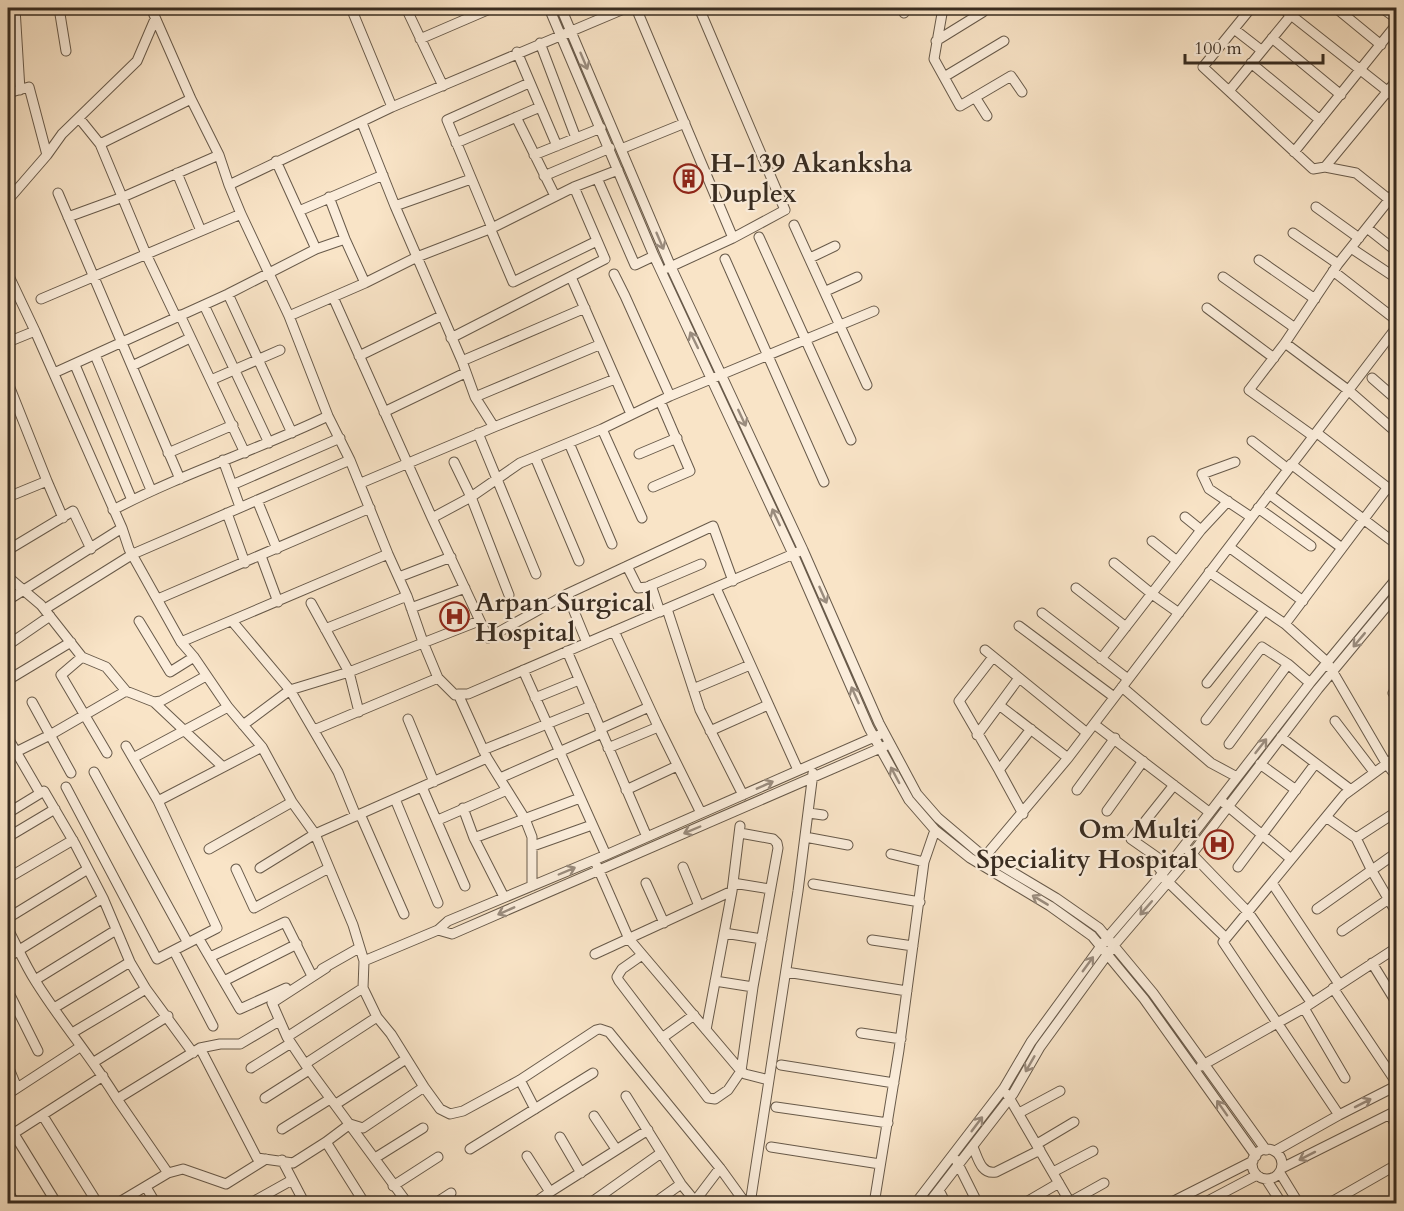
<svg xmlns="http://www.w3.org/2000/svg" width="1404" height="1211" font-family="Cardo,serif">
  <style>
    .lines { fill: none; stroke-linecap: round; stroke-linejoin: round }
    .minor-casing { stroke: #685a4a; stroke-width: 11 }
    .minor { stroke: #fbeddb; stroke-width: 9 }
    .oneway { stroke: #9a8c7e }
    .labels { text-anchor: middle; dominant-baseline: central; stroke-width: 4.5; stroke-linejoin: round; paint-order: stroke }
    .poi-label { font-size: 26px; font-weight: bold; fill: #382c21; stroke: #fbeddb; text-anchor: start }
  </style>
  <rect width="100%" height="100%" fill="#f9e4c7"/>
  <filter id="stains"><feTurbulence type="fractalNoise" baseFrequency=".00333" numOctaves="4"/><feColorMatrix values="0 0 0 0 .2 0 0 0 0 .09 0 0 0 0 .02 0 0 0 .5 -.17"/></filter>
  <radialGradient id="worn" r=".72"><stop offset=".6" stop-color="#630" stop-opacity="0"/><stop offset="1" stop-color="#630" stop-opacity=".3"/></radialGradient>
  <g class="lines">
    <defs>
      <path id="minor" d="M15,8L20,90
        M59,8L66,51
        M151,8L191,99L219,155L229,185L241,214L289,316L328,416L350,460L388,554L407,596L423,642L438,678L455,695L458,694L487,758L525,819L532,837V886
        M351,8L392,107
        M406,8L443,86
        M549,8L654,256L793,554L869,728L909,800L935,830L970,858L1050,906L1092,936L1144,999L1256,1156
        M561,8L671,267L803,550L879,723L917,794L938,818L977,851L1056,898L1099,928L1153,993L1266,1150
        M636,8L733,238
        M943,8L934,59L960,106L1011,76L1022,92
        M1251,8L1203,67L1313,169L1325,167L1396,81
        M1282,8L1396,98
        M1336,8L1381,45
        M1382,8L1396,18
        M904,13L905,8
        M1234,29L1261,50
        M1272,38L1341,95
        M420,39L492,8
        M936,41L983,12
        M540,43L576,138
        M517,52L557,146
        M1251,63L1320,120
        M944,77L1004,41
        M1229,91L1297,8
        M8,93L29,87L47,155
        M975,97L987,116
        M516,117L555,196
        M79,118L100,144L146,254L176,317
        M456,143L540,107
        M100,144L191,99
        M621,149L685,123
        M1294,152L1396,25
        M534,155L601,128
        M276,161L316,249
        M1325,167L1356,173L1396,205
        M177,173L201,231
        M544,176L610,148
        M597,178L635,265L654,256
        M229,185L392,107L626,8
        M58,193L180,479
        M329,197L345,239L365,283
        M8,200L47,155L62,134L137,61L155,19
        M395,206L471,179
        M1316,207L1359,238
        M299,211L383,175
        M68,217L123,197L219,155
        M794,225L867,385
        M490,228L513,282L597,241
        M492,228L447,120L529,83
        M1367,228L1396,251
        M1293,233L1338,264
        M759,237L851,440
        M1351,248L1396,278
        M810,258L835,246
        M725,259L824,482
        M1259,260L1315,299
        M668,268L733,238L785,210L699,8
        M1333,271L1396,320
        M8,274L35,331L122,528L129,549L181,642L194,657L228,707L262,747L292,802L315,834L353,925L364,961L363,988L377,1017L391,1034L424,1087L440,1109L450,1114L463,1111L520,1080L596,1030L600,1029L609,1032L720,1168L746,1204
        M614,274L625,296L670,396
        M571,277L631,414
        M1223,277L1295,328
        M826,291L857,277
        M228,294L292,433
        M333,297L432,518L488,638L567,594L713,526L733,581
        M41,299L241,214
        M204,305L269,443
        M1207,308L1274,358
        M180,315L245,453
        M289,316L365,283L417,257L492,228L574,187L618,170
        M451,338L605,259L574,187
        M8,342L35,331
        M1285,343L1348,390L1396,432
        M1394,349L1396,352
        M95,355L151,490
        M359,356L441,316
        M462,361L585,308
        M75,365L132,500
        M132,366L190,338
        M54,373L228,294L316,249L345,239
        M1372,378L1396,399
        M211,380L280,350
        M8,383L47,481L8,497
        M475,397L599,345
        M384,412L465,373
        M494,427L615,379
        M602,429L642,518
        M478,433L536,574
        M1317,433L1396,494
        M1313,436L1249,390L1285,343L1338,264L1396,191
        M1252,441L1288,469
        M569,443L612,544
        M168,453L233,425
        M639,454L677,438
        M535,457L579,561
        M223,460L240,507
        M454,462L471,497L509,595
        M1235,462L1202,474L1209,489L1251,517
        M1291,464L1396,544
        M47,481L63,518
        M361,483L494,427L475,397L462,361L395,206L362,123
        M232,485L340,438
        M653,487L690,471L660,401
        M1269,494L1342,548
        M257,500L277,549
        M1258,508L1311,546
        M113,510C183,473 258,450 328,416
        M227,513L245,563
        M1185,517L1201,530
        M432,518L471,497L520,463L602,429L670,396L874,311
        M1152,541L1177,561
        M1229,547L1303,601
        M8,550L73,511L91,549
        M261,556L278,602
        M1114,563L1152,594L1179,613
        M627,566L638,588L647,587L701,564
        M1209,572L1285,624L1327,662L1386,763L1396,776
        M8,577L41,605L82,657
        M399,577L451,557
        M651,585L660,612
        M716,588L798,770
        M1076,588L1126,627
        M567,594L587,643
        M158,599L370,508
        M8,600L122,528
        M311,603L349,672L359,712
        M411,608L465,588
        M45,609L133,554L350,460
        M667,609L700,710L743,795
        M1042,613L1128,679
        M139,621L170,672L194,657
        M232,621L290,690L338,772L356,816
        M1285,624L1388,487
        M1019,626L1114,697
        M325,629L407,596
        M614,631L656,722L701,813
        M181,642L388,554
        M8,645L50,616
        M985,650L1087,733
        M567,651L647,837
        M993,657L959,701L999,770L1023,814
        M1101,659L1201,530L1228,501
        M523,670L606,855
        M8,680L71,642
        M1207,683L1264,611
        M1122,687L1211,763L1237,777
        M693,689L750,665
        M1393,693L1396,698
        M458,694H468L798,552
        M535,698L579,680
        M32,702L71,773
        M154,702L223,767
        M999,705L1068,758
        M408,719L434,782
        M1206,720L1262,647L1288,664L1310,683
        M1335,721L1374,772
        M1094,724L1209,812
        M243,725L290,690L349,672L479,621
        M600,729L649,707
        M314,730L438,678
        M710,731L768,705
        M977,735L1019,678
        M1281,737L1351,790
        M8,738L40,793
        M1229,744L1288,664
        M608,748L658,727
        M483,750L591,706
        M107,753L61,675L82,657L106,667L126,691
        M8,756L50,735L126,691L154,702L161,701L206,676
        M133,758L228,707
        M1260,764L1296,790
        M999,770L1031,729
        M94,772L188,943
        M500,778L602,733
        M66,787L157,959L217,928L158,801L126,746
        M422,787L465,886
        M626,790L677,766
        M1077,790L1115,738
        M395,799L438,903
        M158,801L262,747
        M1224,803L1291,859
        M463,808L474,838L504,897
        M1107,811L1143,761
        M1396,812L1356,838L1372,871L1396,912
        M8,813L44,791L75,844L103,898L130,962L146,989L193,1053
        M809,813L823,815
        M360,814L404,914
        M1326,817L1356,838
        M438,820L507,790
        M8,837L55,809
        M805,837L848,845
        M474,838L580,798
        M533,846L592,825
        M209,849L292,802
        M1188,850L1248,912L1311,1002
        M891,854L924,862
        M982,860L1068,758L1396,328
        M597,866L629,939L741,1071L745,1074L769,1080
        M683,867L699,906
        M1238,867L1315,764
        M260,868L315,834L487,758
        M236,869L254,908L329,868
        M1163,873L1159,868L1161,860L1131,839L1174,785
        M8,878L73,840
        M1165,879L1226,938
        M646,883L664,923
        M733,883L770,889
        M1272,883L1339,984
        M813,884L920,902
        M1317,909L1396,853
        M8,918L88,869
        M8,929C17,946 25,965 36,982C61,1022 92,1058 117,1099L200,1048L220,1044H240L279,1021
        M438,930L452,934L885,746
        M1342,931L1396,894
        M724,933L762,939
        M199,939L240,1009L286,988
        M872,940L913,946
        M174,951L213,1026
        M595,954L732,891
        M642,955L622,969L617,977L619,981L708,1098L715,1099L728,1090L741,1071L753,987L778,848L777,843L773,839L740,833
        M8,957L103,898
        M210,957L285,922L311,974
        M364,961L438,930L448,921L606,855L879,735
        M1372,963L1396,1002
        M326,968L272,1003L287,1037L305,1064L408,1204
        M322,969L359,948
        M786,972L907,991
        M35,980L116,930
        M224,981L297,944
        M715,981L753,987
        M1333,988L1396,1082
        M8,991L38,1051
        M54,1008L130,962
        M1304,1008L1345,1078
        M706,1030L732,891L740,826
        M72,1033L146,989
        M861,1033L901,1039
        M287,1037L363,988
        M662,1038L694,1015
        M200,1048L257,1158L293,1163L326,1142L350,1124L363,1128L424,1087
        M94,1062L168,1016
        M305,1064L377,1017
        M781,1065L894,1083
        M8,1066L17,1088
        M1201,1066L1304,1008L1396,948
        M251,1068L291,1043
        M520,1080L535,1109
        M8,1094L80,1047
        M1007,1094L1071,1204
        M626,1096L681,1184L695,1201L720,1168
        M265,1098L309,1070
        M117,1099L168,1173
        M336,1104L406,1059
        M776,1107L888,1123
        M1019,1113L1060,1091
        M1390,1114L1396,1126
        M1339,1115L1223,942L1344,795L1396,757
        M43,1116L98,1204
        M594,1116L616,1149
        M282,1129L330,1099
        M14,1134L57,1204
        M8,1137L103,1076
        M560,1137L581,1173
        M326,1142L365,1204
        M1037,1144L1074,1122
        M771,1147L880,1164
        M973,1147C978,1158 981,1175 996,1172L1040,1150
        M470,1149L593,1073
        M1252 1164a15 15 0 1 1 30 0a15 15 0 1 1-30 0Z
        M1275,1151L1339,1115L1396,1086
        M527,1156L550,1192L648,1130
        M375,1158L423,1128
        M282,1160L305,1204
        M956,1160L978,1204
        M1282,1168L1396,1111
        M1053,1172L1093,1151
        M1280,1173L1299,1204
        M1266,1179L1282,1204
        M393,1186L438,1157
        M146,1187L156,1204
        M939,1190L946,1204
        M8,1191L15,1204
        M1070,1202L1104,1183
        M116,1204L168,1173L183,1169L226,1184L266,1159
        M249,1204L292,1180
        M434,1204L451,1193
        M533,1204L550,1192
        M589,1204L661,1153
        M653,1204L681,1184
        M750,1204L798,891L813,773
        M874,1204L899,1050L924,862L935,830
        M915,1204L1004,1088L1031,1042L1107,938L1163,873L1310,683L1396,579
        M928,1204L1013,1094L1040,1047L1115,944L1192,854L1318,689L1396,595
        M1023,1204L1059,1183
        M1168,1204L1253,1161
        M1202,1204L1257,1175
        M1328,1204L1396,1165"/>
    </defs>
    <use href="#minor" class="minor-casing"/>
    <use href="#minor" class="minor"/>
  </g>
  <defs><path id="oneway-shaft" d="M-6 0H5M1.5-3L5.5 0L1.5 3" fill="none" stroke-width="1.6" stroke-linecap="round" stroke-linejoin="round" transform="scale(1.5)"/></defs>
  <g class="oneway">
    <use href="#oneway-shaft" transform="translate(584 61) rotate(67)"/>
    <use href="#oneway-shaft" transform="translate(660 241) rotate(67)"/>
    <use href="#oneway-shaft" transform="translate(694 340) rotate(-116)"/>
    <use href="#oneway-shaft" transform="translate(742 418) rotate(65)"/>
    <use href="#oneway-shaft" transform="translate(776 517) rotate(-115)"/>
    <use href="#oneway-shaft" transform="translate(823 595) rotate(66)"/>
    <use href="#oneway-shaft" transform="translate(1359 640) rotate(130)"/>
    <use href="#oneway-shaft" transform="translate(855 695) rotate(-114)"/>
    <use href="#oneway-shaft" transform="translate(1261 746) rotate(-52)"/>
    <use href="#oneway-shaft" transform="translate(895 775) rotate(-118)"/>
    <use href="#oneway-shaft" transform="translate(765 785) rotate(-24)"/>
    <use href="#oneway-shaft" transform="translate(692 830) rotate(157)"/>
    <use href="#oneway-shaft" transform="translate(567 871) rotate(-23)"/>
    <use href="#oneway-shaft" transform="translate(1040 900) rotate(-149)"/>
    <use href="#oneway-shaft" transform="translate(1146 908) rotate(131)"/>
    <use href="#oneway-shaft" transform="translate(506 911) rotate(156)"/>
    <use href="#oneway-shaft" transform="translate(1088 964) rotate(-54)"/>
    <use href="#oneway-shaft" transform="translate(1030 1064) rotate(120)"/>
    <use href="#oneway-shaft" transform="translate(1363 1103) rotate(-27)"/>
    <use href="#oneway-shaft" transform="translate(1222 1108) rotate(-125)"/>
    <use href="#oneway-shaft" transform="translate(977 1124) rotate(-53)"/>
    <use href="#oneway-shaft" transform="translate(1307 1156) rotate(153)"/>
  </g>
  <defs>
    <symbol id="building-ring" viewBox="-11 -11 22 22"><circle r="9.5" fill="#fbeddb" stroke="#8f2418" stroke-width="1.5"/><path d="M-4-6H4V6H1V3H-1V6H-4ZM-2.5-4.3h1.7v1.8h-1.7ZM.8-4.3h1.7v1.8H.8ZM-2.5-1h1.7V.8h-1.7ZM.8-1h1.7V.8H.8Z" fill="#8f2418"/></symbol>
    <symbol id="hospital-ring" viewBox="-11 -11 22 22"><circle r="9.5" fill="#fbeddb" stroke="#8f2418" stroke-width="1.5"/><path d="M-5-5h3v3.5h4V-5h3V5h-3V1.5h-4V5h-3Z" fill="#8f2418"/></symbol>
  </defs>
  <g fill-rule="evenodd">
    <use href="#building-ring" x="672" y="162" width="33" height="33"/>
    <use href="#hospital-ring" x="438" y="600" width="33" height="33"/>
    <use href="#hospital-ring" x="1202" y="828" width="33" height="33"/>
  </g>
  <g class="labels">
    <g class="poi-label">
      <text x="710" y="163">H-139 Akanksha<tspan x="710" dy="30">Duplex</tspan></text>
      <text x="475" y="602">Arpan Surgical<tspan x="475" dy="30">Hospital</tspan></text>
      <text x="1198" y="829" text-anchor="end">Om Multi<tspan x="1198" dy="30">Speciality Hospital</tspan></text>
    </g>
  </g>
  <rect width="1404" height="1211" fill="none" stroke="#f9e4c7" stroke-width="30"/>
  <rect x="9" y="9" width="1386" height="1193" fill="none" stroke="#382c21" stroke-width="3"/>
  <rect x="15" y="15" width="1374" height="1181" fill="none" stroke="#382c21" stroke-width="1.5"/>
  <path d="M1185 54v9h138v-9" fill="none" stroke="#382c21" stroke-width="3"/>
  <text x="1194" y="54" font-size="18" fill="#382c21" stroke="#fbeddb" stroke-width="4.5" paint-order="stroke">100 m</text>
  <rect width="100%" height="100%" filter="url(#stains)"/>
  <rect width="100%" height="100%" fill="url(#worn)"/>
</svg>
